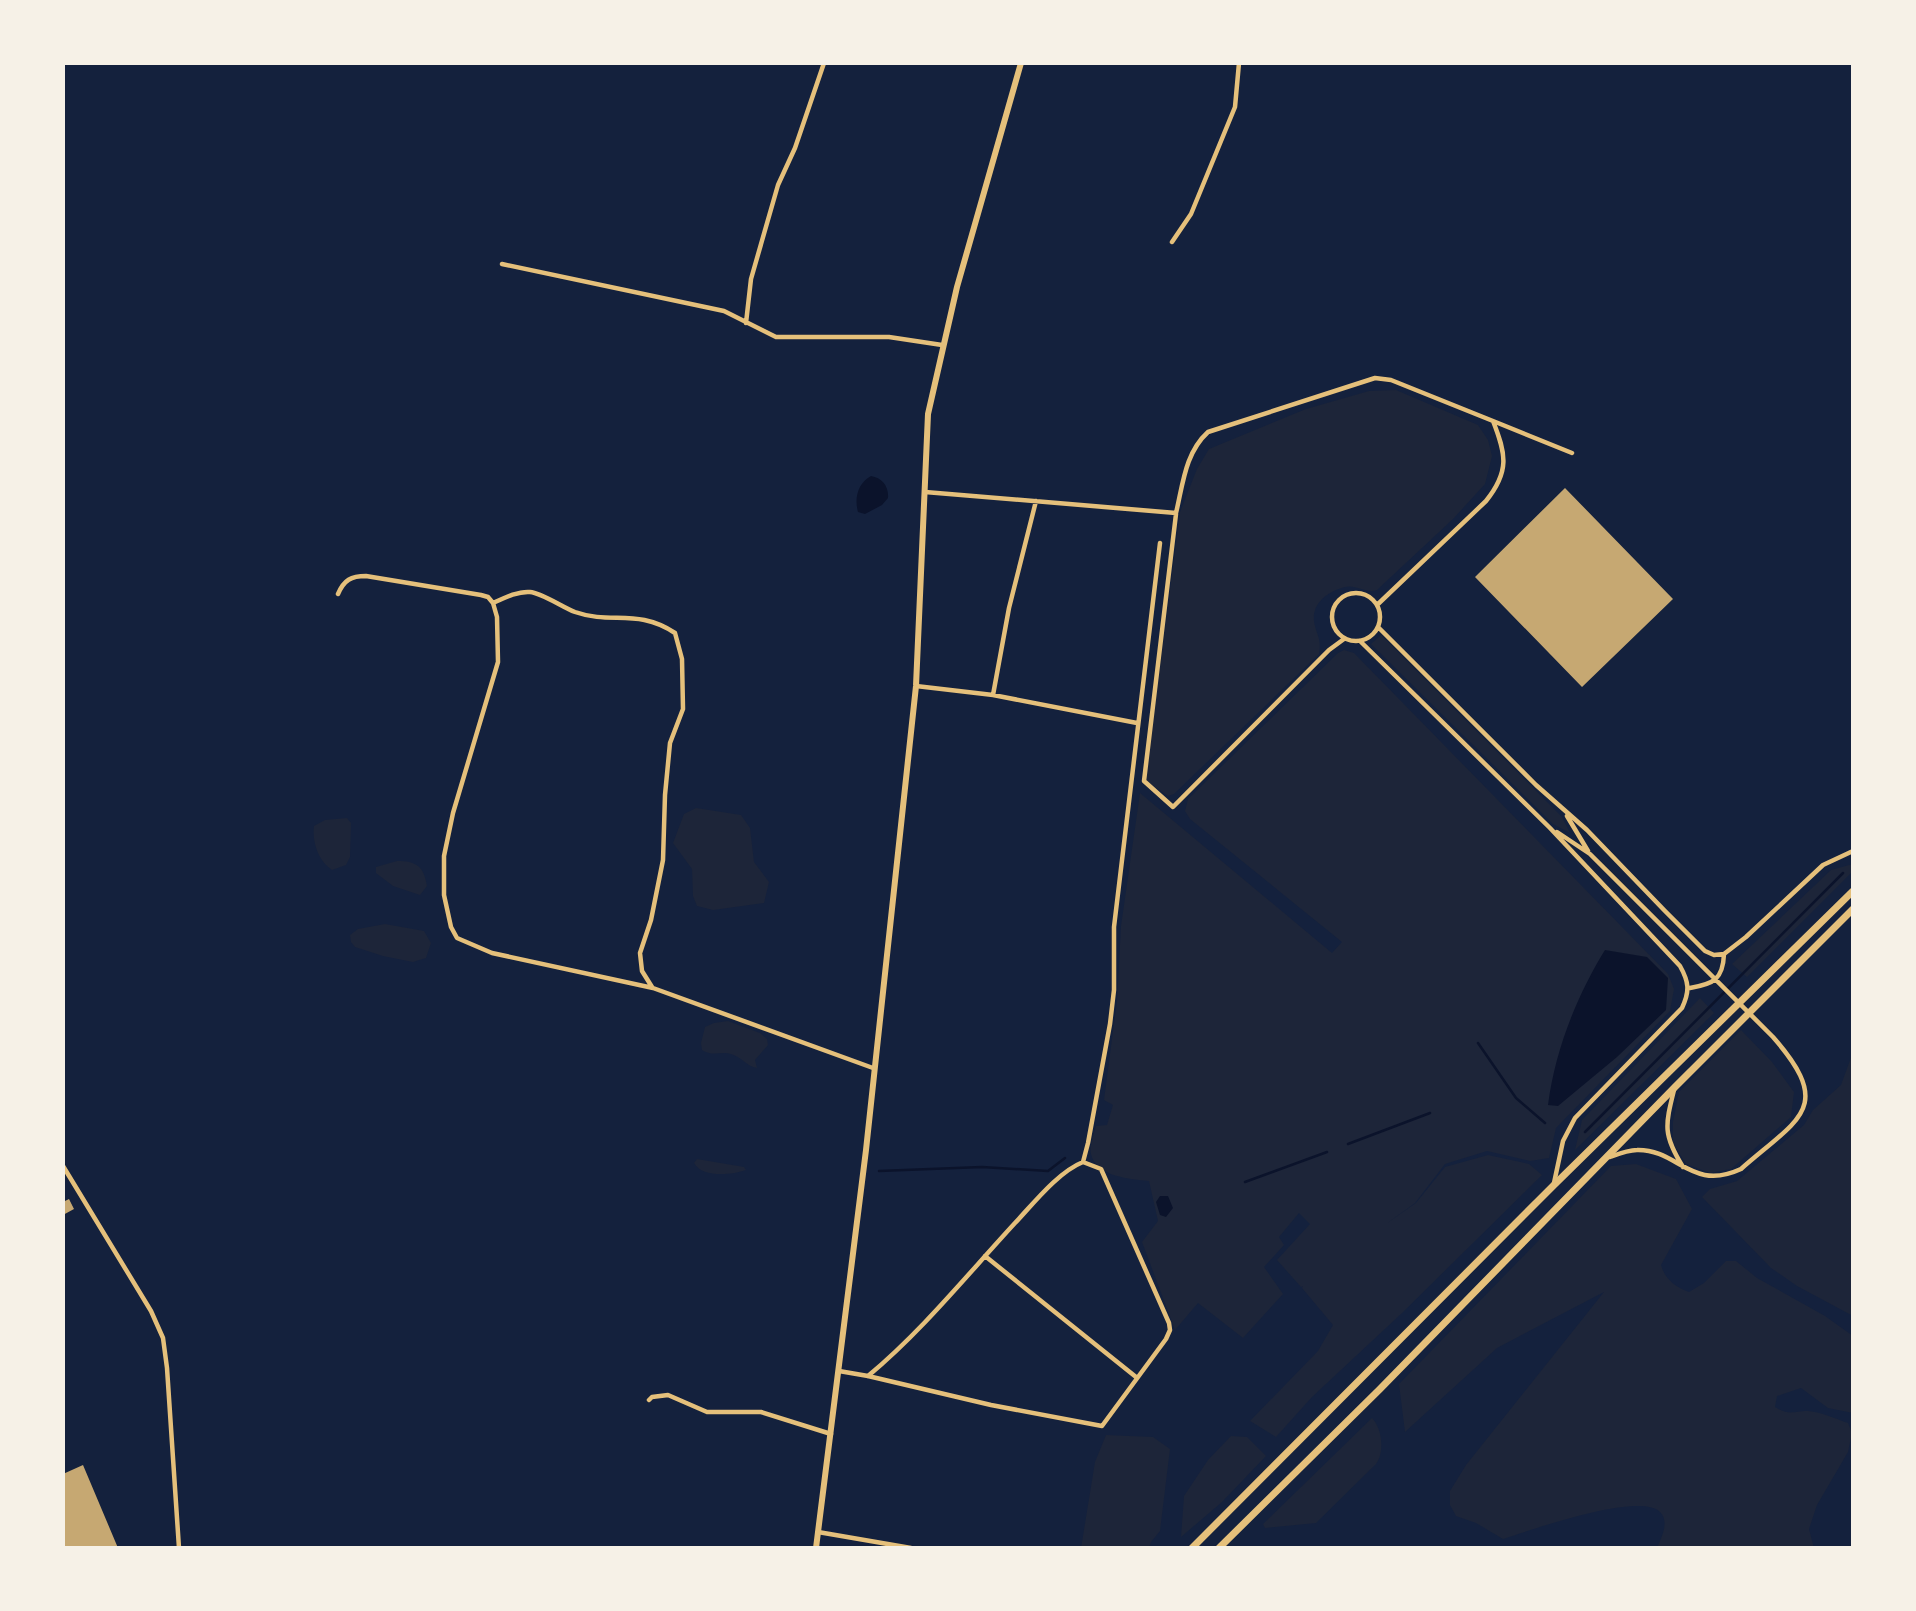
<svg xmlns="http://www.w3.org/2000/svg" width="1916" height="1611" font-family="Mulish,sans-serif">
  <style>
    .green { fill: #1d2539 }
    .water { fill: #0b132b }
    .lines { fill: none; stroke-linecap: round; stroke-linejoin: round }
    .stream { stroke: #0b132b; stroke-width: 2.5 }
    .building { fill: #c6a872 }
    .minor { stroke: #e5c07b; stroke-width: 4.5 }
    .secondary { stroke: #e5c07b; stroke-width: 6 }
    .trunk { stroke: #e5c07b; stroke-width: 7 }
  </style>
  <rect width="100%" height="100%" fill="#14213d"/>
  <path class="green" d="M1396,390L1478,425L1488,440L1492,456L1485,484L1453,519L1377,590C1366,594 1356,584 1345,587C1329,591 1312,602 1314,621C1316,635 1322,638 1319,654L1174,794L1168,796L1146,781L1147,769L1180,512L1197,469L1209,449L1306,409L1369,391Z
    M1381,635L1562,817L1570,833L1553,824L1371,644Z
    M1344,650L1354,653L1668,974L1674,989L1670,1011L1556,1128L1549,1158L1530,1161L1487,1151L1445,1164L1415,1203L1386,1224L1416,1203L1445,1167L1488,1155L1529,1164L1542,1175L1401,1314L1312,1397L1276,1437L1250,1421L1318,1351L1333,1325L1302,1288L1303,1286L1301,1287L1277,1260L1310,1224L1299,1213L1279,1237L1284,1245L1264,1267L1283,1294L1243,1338L1198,1303L1175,1330L1142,1242L1158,1221L1149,1181C1131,1179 1096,1177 1091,1154C1089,1146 1094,1134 1096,1126L1107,1125L1113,1105L1104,1100L1117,1001L1121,926L1140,793L1332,953L1342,942L1190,819L1185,811L1188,799L1338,653Z
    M696,808L741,815L750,828L754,862L769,882L764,903L713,910L697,906L693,896L692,869L673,843L684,814Z
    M347,818L351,823L350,857L346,865L332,870C318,861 312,842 314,826L325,820Z
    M397,861C416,861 424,866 427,886L420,895L393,886L376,873V867Z
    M1853,864V871L1747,977L1732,964L1831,870Z
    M385,924L424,931L431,943L426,958L413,962L383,956L355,947L351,942L350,935L358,929Z
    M1700,998L1714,1013L1575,1150L1582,1120Z
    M728,1021L760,1033L767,1039L768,1045L755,1060L757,1068C746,1066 742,1057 731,1054C721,1051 712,1057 702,1050L701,1043L705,1027L714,1023Z
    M1741,1030L1772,1062L1794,1092L1791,1117L1731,1169L1710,1173L1686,1164L1673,1143V1122L1679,1092Z
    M1853,1052V1316L1797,1286L1771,1268L1702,1197L1710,1189L1737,1181L1804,1125L1813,1110L1841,1085Z
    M697,1159L744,1167L746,1170C732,1175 702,1178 694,1163Z
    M1636,1164L1676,1179L1692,1209L1661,1265C1665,1279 1675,1287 1689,1292L1704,1283L1726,1261H1736L1757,1278L1825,1316L1853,1336V1413L1828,1408L1801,1388L1777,1396L1775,1407C1790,1416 1793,1411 1808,1411C1822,1412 1836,1419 1848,1423L1852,1433L1848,1452L1817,1505L1809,1529L1814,1548H1657C1661,1538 1670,1522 1660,1512C1640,1491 1528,1531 1503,1539L1476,1523L1456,1516L1450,1505V1491L1466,1465L1604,1292L1497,1348L1405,1432L1399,1384L1611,1166Z
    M1372,1418C1382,1428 1385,1452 1376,1464L1316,1523L1265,1528L1263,1524Z
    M1106,1435L1153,1437L1170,1449L1160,1531L1151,1542L1149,1548H1081L1095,1462Z
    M1231,1436L1247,1437L1266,1456L1222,1502L1181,1537L1184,1496L1208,1460Z"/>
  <path class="water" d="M871,476C882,478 889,486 888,498L882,505L865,514L858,512C854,498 858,483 871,476Z
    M1605,950L1647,957L1668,978L1666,1010L1617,1057L1558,1106L1548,1105C1555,1051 1576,997 1605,950Z
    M1160,1196H1168L1173,1208L1166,1217L1160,1215L1156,1202Z"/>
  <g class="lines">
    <path class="stream" d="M1478,1043L1516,1098L1545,1123
      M1585,1132L1843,873
      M1348,1144L1430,1113
      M879,1171L982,1167L1048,1171L1065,1158
      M1245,1182L1327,1152"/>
  </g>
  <path class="building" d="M1565,488L1673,599L1582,687L1475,577Z
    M69,1199L74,1209L63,1215V1202Z
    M83,1465L118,1548H63V1474Z"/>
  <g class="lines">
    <path class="minor" d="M1172,242L1191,214L1235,107L1239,63
      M502,264L724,311L776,337H889L942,345
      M746,323L751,279L778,185L795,148L824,63
      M925,492L1176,513C1183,484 1185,453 1208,432L1375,378L1391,380L1493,421
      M1176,514L1144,781L1173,807L1329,650L1344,639
      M1332 617a24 24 0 1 1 48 0a24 24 0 1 1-48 0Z
      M338,594C344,580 351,576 366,576L481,595L488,597L493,603L497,617L498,662L453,813L444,856V895L451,927L457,938L492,953L653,988L873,1068
      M493,603C504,598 518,591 530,592C542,593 562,607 575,612C612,625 637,608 675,633L682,659L683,709L670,743L665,795L663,860L651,920L640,953L642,971L652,987
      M1377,605L1486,501C1510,471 1506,454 1493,421L1572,453
      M1378,627L1536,785L1587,830L1665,911L1705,951L1714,955L1724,954L1746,937L1823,865L1853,851
      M1360,641L1550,828L1680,966C1689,982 1690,991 1682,1008L1575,1118L1563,1141L1554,1183
      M916,686L993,695L1137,723
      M993,695L1009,608L1036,501
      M1567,816L1588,851
      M1557,832L1590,854L1773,1037C1835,1108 1799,1118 1741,1169C1691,1192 1678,1149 1637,1150C1628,1150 1618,1154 1610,1157
      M1690,988C1713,984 1723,980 1724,954
      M1674,1090C1665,1126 1663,1135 1683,1167
      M1083,1162L1088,1143L1110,1024L1114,990V927L1160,543
      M63,1166L151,1311L163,1338L167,1368L179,1548
      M985,1256L1136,1377
      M839,1371L868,1376L991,1405L1102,1426L1166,1339L1170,1330L1169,1323L1101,1169L1083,1162C1058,1172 1033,1204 1015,1223C967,1275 922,1331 868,1376
      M649,1400L652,1397L668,1395L707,1412H761L831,1434
      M818,1532L911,1548"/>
    <path class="secondary" d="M816,1548L866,1150L916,686L928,414L957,287L1021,63"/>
    <path class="trunk" d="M1192,1548L1553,1186L1853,891
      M1219,1548L1380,1389L1674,1088L1853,909"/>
  </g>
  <rect width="1916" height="1611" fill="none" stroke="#f6f1e7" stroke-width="130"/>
</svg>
